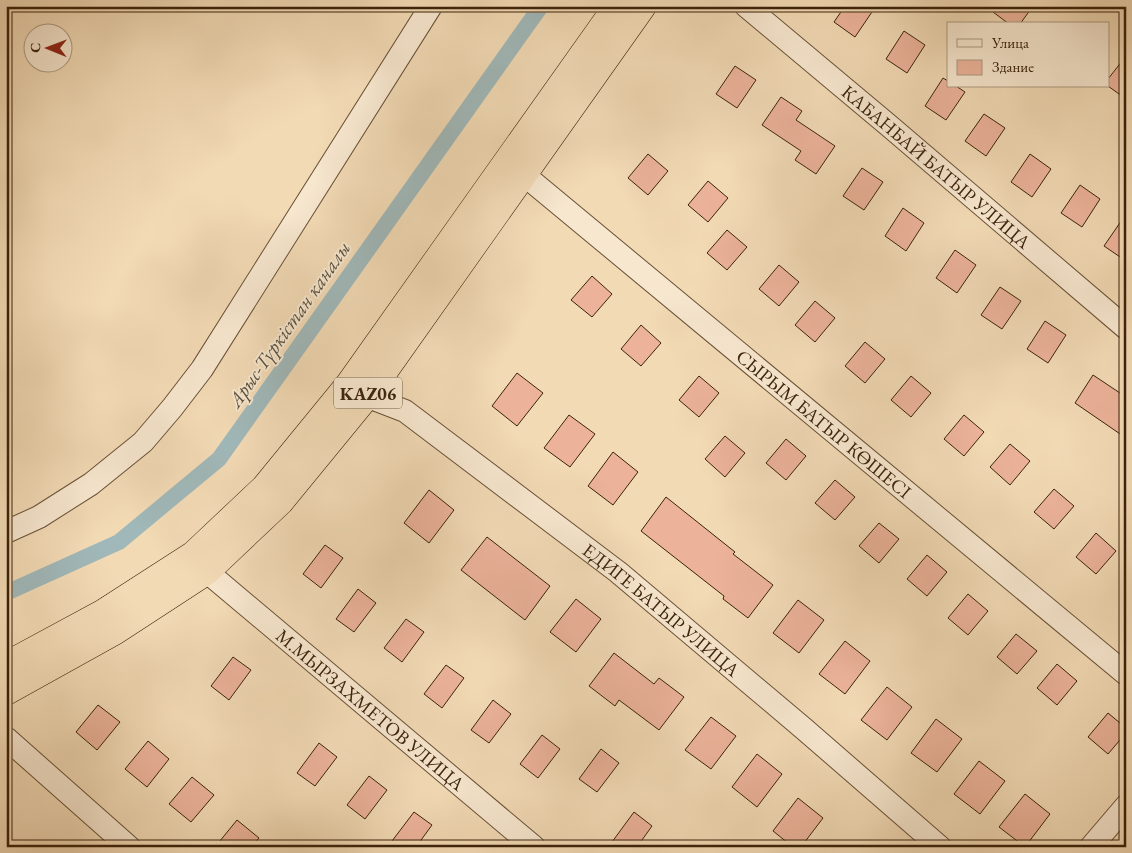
<svg xmlns="http://www.w3.org/2000/svg" width="1132" height="853" font-family="'EB Garamond',serif">
  <style>
    .lines { fill: none; stroke-linecap: round; stroke-linejoin: round }
    .canal { stroke: #a0b8b9; stroke-width: 16 }
    .building { fill: #ecb39a; stroke: #3b230b }
    .minor-casing { stroke: #695136; stroke-width: 24 }
    .highway-casing { stroke: #3b230b; stroke-width: 29 }
    .minor { stroke: #f7e7cf; stroke-width: 22 }
    .highway { stroke: #f2dab5; stroke-width: 28 }
    .labels { text-anchor: middle; dominant-baseline: central; stroke-width: 4; stroke-linejoin: round; paint-order: stroke }
    .shield { fill: #f7e7cf; stroke: #735e46; stroke-width: 1 }
    .shield-label { font-size: 18px; font-weight: bold; fill: #3b230b }
    .street-label { font-size: 19px; fill: #3b230b; stroke: #f7e7cf }
    .water-label { font-size: 20px; font-style: italic; fill: #59503f; stroke: #f7e7cf }
  </style>
  <rect width="100%" height="100%" fill="#f2dab5"/>
  <filter id="stains"><feTurbulence type="fractalNoise" baseFrequency=".004" numOctaves="4"/><feColorMatrix values="0 0 0 0 .2 0 0 0 0 .09 0 0 0 0 .02 0 0 0 .5 -.17"/></filter>
  <radialGradient id="worn" r=".72"><stop offset=".6" stop-color="#630" stop-opacity="0"/><stop offset="1" stop-color="#630" stop-opacity=".3"/></radialGradient>
  <g class="lines">
    <path class="canal" d="M6,593L119,542L219,459L541,6"/>
  </g>
  <path class="building" d="M845,6H876L855,37L834,22Z
    M985,6H1033L1020,24H1009Z
    M904,31L925,45L907,73L886,59Z
    M1126,56V99L1108,86V79Z
    M735,66L756,80L737,108L716,94Z
    M943,78L948,81V86H956L965,92L946,120L925,106Z
    M781,97L802,111L796,120L835,146L816,174L795,160L801,151L762,125Z
    M984,114L1005,128L986,156L965,141Z
    M648,154L668,171L648,195L628,178Z
    M1030,154L1051,169L1032,197L1011,182Z
    M862,168L883,182L864,210L843,196Z
    M708,181L728,198L708,222L688,205Z
    M1080,185L1100,199L1082,227L1061,213Z
    M903,208L924,223L906,251L885,236Z
    M1126,214V261L1104,246Z
    M727,230L747,247L727,270L707,253Z
    M955,250L976,265L957,293L936,278Z
    M779,265L799,282L779,306L759,289Z
    M592,276L612,294L592,317L571,300Z
    M1000,287L1021,301L1002,329L981,315Z
    M815,301L835,318L815,342L795,325Z
    M1045,321L1066,335L1048,363L1027,349Z
    M641,325L661,343L641,366L621,349Z
    M865,342L885,359L865,383L845,366Z
    M517,373L543,393L517,426L492,406Z
    M1093,375L1126,397V438L1075,403Z
    M699,376L719,393L699,417L679,400Z
    M911,376L931,393L911,417L891,400Z
    M569,415L595,434L570,467L544,448Z
    M964,415L984,432L964,456L944,439Z
    M725,436L745,453L725,477L705,459Z
    M786,439L806,456L786,480L766,463Z
    M1010,444L1030,461L1010,485L990,467Z
    M613,452L638,472L613,505L588,486Z
    M835,480L855,497L835,520L815,503Z
    M1054,489L1074,506L1054,529L1034,512Z
    M429,490L454,510L429,543L404,523Z
    M666,497L735,552L733,554L773,585L748,618L723,599L724,596L641,531Z
    M879,523L899,539L879,563L859,546Z
    M1096,533L1116,551L1096,574L1076,557Z
    M487,537L550,586L525,620L461,570Z
    M325,545L343,558L321,588L303,574Z
    M927,555L947,572L927,596L907,579Z
    M358,589L376,603L354,632L336,619Z
    M968,594L988,611L968,635L948,618Z
    M576,599L601,619L576,652L550,632Z
    M798,600L824,620L799,653L773,633Z
    M406,619L424,632L402,662L384,648Z
    M1016,634L1037,651L1017,674L997,657Z
    M845,641L870,661L845,694L819,674Z
    M614,653L654,684L659,678L684,697L659,730L619,700L615,706L589,686Z
    M233,657L251,670L229,700L211,686Z
    M1057,664L1077,681L1057,705L1037,688Z
    M446,665L464,678L442,708L424,694Z
    M887,687L912,707L887,740L861,720Z
    M493,700L511,714L489,743L471,730Z
    M98,705L120,722L97,750L76,732Z
    M1108,713L1126,728V733L1108,754L1088,737Z
    M711,717L736,736L711,769L685,750Z
    M936,719L962,739L937,772L911,753Z
    M542,735L560,749L538,778L520,764Z
    M148,741L169,759L147,787L125,769Z
    M319,743L337,757L315,786L297,773Z
    M601,749L619,763L597,792L579,779Z
    M757,754L782,774L757,807L732,787Z
    M979,761L1005,781L980,814L954,794Z
    M369,776L387,790L365,819L347,805Z
    M192,777L214,795L191,822L169,804Z
    M1025,794L1050,814L1025,847L999,827Z
    M798,798L823,818L801,847H793L773,831Z
    M414,812L432,825L416,847H399L392,841Z
    M634,812L652,826L637,847H619L612,842Z
    M237,820L259,838L251,847H215Z"/>
  <g class="lines">
    <defs>
      <g id="minor">
        <path id="s1" d="M746,6L887,124L1126,328"/>
        <path id="s2" d="M523,174L1126,674"/>
        <path id="s3" d="M366,396L405,411L618,572L803,728L940,847"/>
        <path d="M6,532L39,517L91,484L143,442L172,408L202,369L431,6"/>
        <path id="s4" d="M206,571L534,847"/>
        <path d="M6,738L129,847"/>
        <path d="M1091,847L1126,806"/>
      </g>
      <path id="highway" d="M6,666L104,613L194,555L265,488L350,384L618,6
        M6,691L114,631L206,571L280,501L366,396L642,6"/>
    </defs>
    <use href="#minor" class="minor-casing"/>
    <use href="#highway" class="highway-casing"/>
    <use href="#minor" class="minor"/>
    <use href="#highway" class="highway"/>
  </g>
  <g class="labels">
    <rect class="shield" x="334" y="377.5" width="68" height="31" rx="4"/>
    <g class="shield-label">
      <text x="368" y="393">KАZ06</text>
    </g>
    <g class="street-label">
      <text stroke="none"><textPath href="#s1" startOffset="249">КАБАНБАЙ БАТЫР УЛИЦА</textPath></text>
      <text stroke="none"><textPath href="#s2" startOffset="391">СЫРЫМ БАТЫР КӨШЕСІ</textPath></text>
      <text stroke="none"><textPath href="#s3" startOffset="366">ЕДИГЕ БАТЫР УЛИЦА</textPath></text>
      <text stroke="none"><textPath href="#s4" startOffset="215">М.МЫРЗАХМЕТОВ УЛИЦА</textPath></text>
    </g>
    <g class="water-label">
      <text transform="translate(289 324) rotate(-55)">Арыс-Түркістан каналы</text>
    </g>
  </g>
  <rect width="1132" height="853" fill="none" stroke="#f2dab5" stroke-width="25"/>
  <rect x="8" y="8" width="1117" height="838" fill="none" stroke="#3b230b" stroke-width="2.5"/>
  <rect x="12" y="12" width="1107" height="828" fill="none" stroke="#3b230b"/>
  <rect x="947" y="22" width="162" height="65" fill="#f7e7cf" stroke="#ac9981"/>
  <rect x="957" y="39" width="25" height="8" fill="#f7e7cf" stroke="#ac9981"/>
  <text x="992" y="48" font-size="15" fill="#3b230b">Улица</text>
  <rect x="957" y="60" width="25" height="15" fill="#ecb39a" stroke="#ac9981"/>
  <text x="992" y="72" font-size="15" fill="#3b230b">Здание</text>
  <g transform="translate(48 48) rotate(271)"><circle r="24" fill="#f7e7cf" stroke="#ac9981"/>
  <path d="M0-4L9 19L0 12L-9 19Z" fill="#8f2418"/>
  <text y="-8" font-size="14" font-weight="bold" text-anchor="middle" fill="#3b230b">С</text>
  </g>
  <rect width="100%" height="100%" filter="url(#stains)"/>
  <rect width="100%" height="100%" fill="url(#worn)"/>
</svg>
